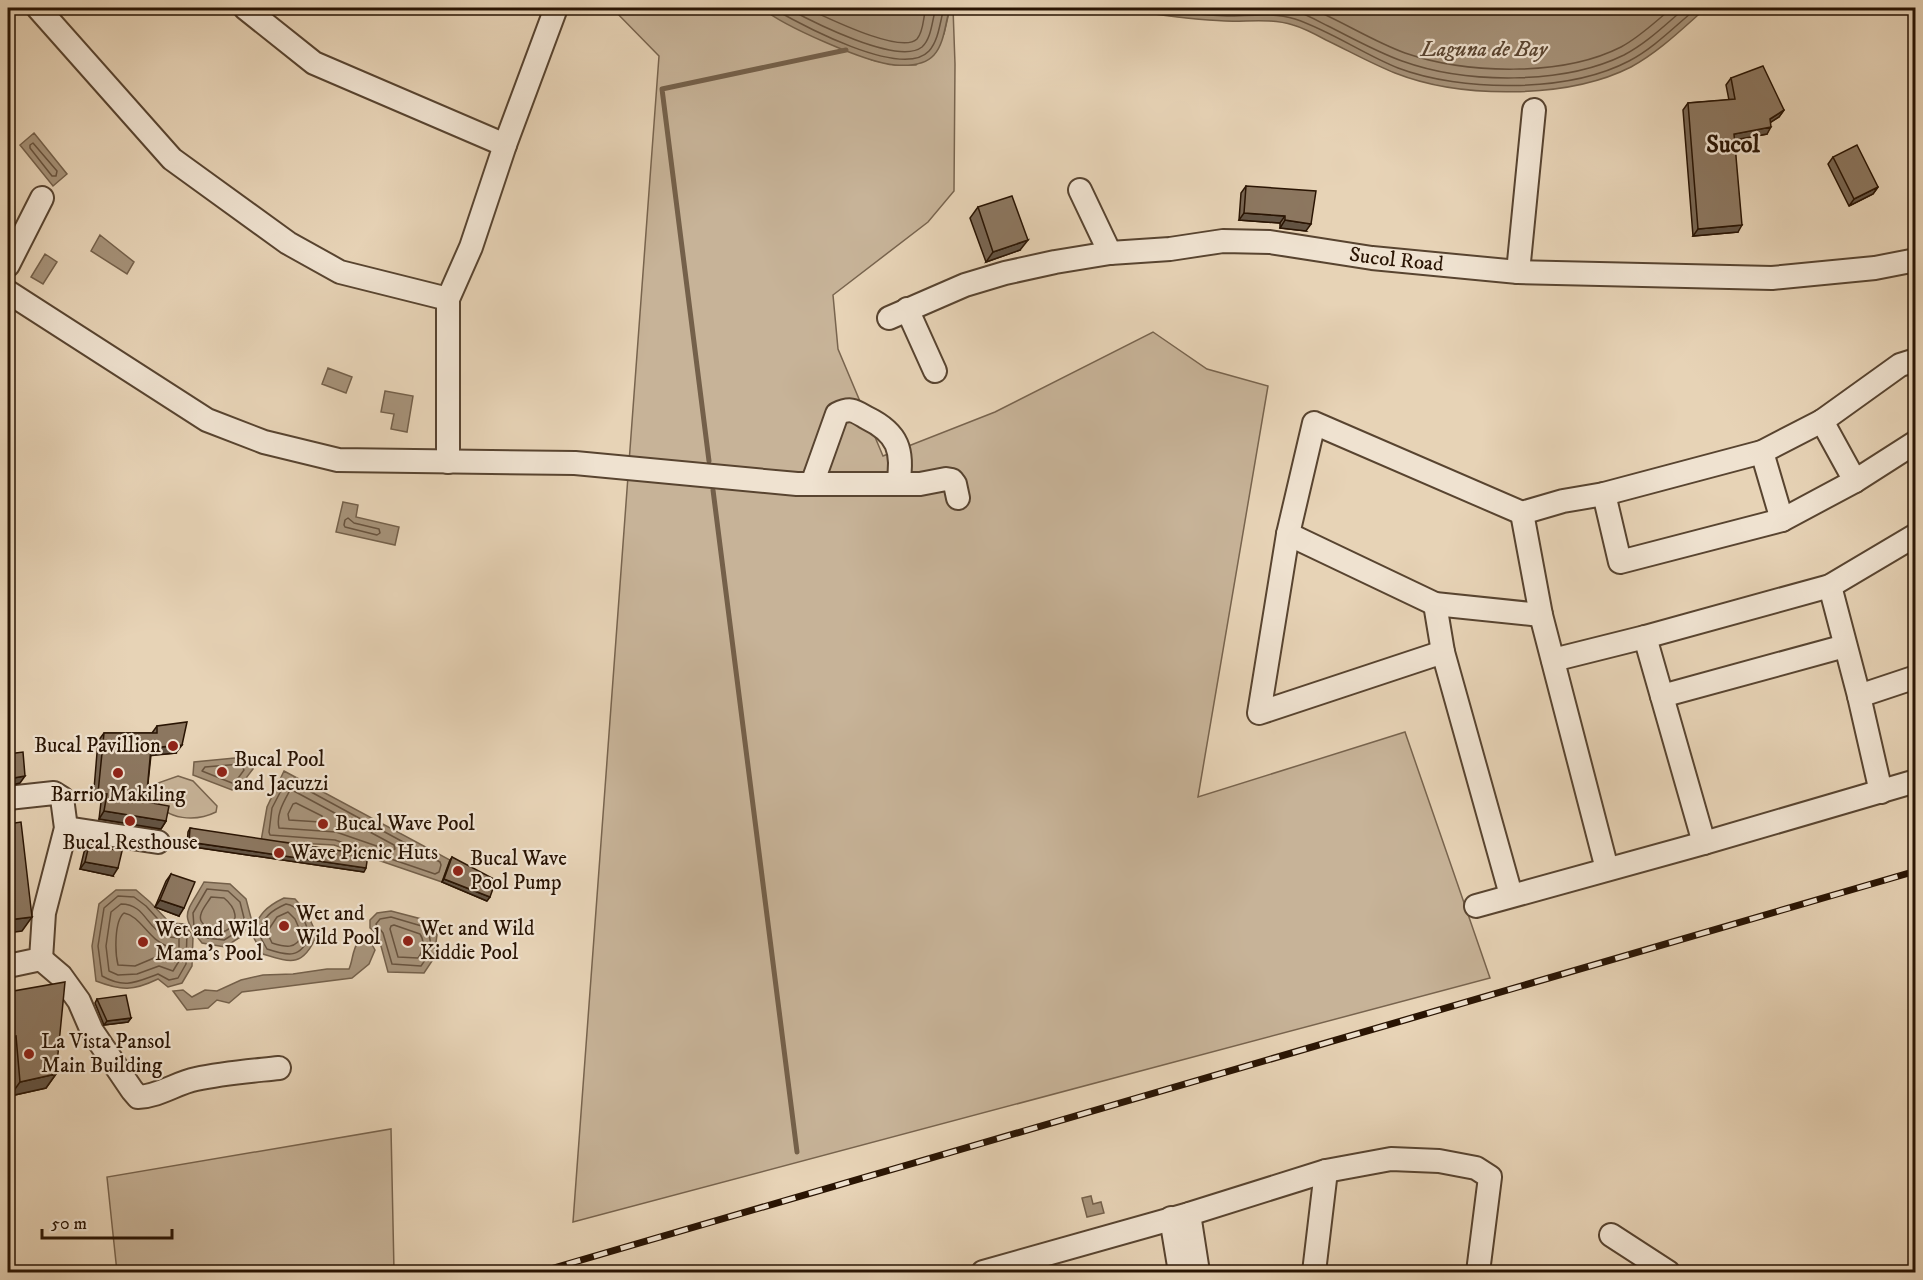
<svg xmlns="http://www.w3.org/2000/svg" width="1923" height="1280" font-family="'IM FELL DW Pica',serif">
  <style>
    .green { fill: #c7b398; stroke: #78644e; stroke-width: 1.5 }
    .water { fill: #a69279; stroke: #74604a; stroke-width: 1.5 }
    .lines { fill: none; stroke-linecap: round; stroke-linejoin: round }
    .shore { stroke: #68533e; stroke-width: 1.5 }
    .stream { stroke: #74604a; stroke-width: 5 }
    .minor-casing { stroke: #584430; stroke-width: 26 }
    .minor { stroke: #efe2d0; stroke-width: 22 }
    .rail-casing { stroke: #291403; stroke-width: 7 }
    .rail { stroke: #efe2d0; stroke-width: 4.5; stroke-dasharray: 14; stroke-linecap: butt }
    .wall { fill: #786653; stroke: #291403; stroke-width: 1.5 }
    .shaded-wall { fill: #625343; stroke: #291403; stroke-width: 1.5 }
    .building { fill: #8c7760; stroke: #291403; stroke-width: 1.5 }
    .poi-dot { fill: #8f2418; stroke: #efe2d0; stroke-width: 2 }
    .labels { text-anchor: middle; dominant-baseline: central; stroke-width: 4.5; stroke-linejoin: round; paint-order: stroke }
    .street-label { font-size: 21px; fill: #291403; stroke: #efe2d0 }
    .poi-label { font-size: 21px; fill: #291403; stroke: #efe2d0; text-anchor: start }
    .water-label { font-size: 22px; font-style: italic; fill: #5b4632; stroke: #efe2d0 }
    .quarter-label { font-size: 24px; font-weight: bold; fill: #291403; stroke: #efe2d0 }
  </style>
  <rect width="100%" height="100%" fill="#e7d3b6"/>
  <filter id="stains"><feTurbulence type="fractalNoise" baseFrequency=".00333" numOctaves="4"/><feColorMatrix values="0 0 0 0 .2 0 0 0 0 .09 0 0 0 0 .02 0 0 0 .5 -.17"/></filter>
  <radialGradient id="worn" r=".72"><stop offset=".6" stop-color="#630" stop-opacity="0"/><stop offset="1" stop-color="#630" stop-opacity=".3"/></radialGradient>
  <path class="green" d="M612,8H762L872,60L895,65H916L944,34L950,8H953L955,64L954,191L928,222L833,295L838,349L883,456L995,412L1153,332L1207,369L1268,386L1198,797L1405,732L1490,978L573,1222L659,56Z
    M178,776L193,781L217,806L216,812C198,821 164,822 157,798C156,794 157,788 158,783Z
    M391,1129L394,1271L117,1272L107,1177Z"/>
  <path class="water" d="M762,8H950C945,22 945,43 934,55C925,65 908,66 895,65C867,63 783,26 762,8Z
    M1112,8H1706C1683,28 1659,52 1631,67C1568,99 1461,99 1395,73C1372,64 1349,51 1326,40C1315,34 1304,28 1293,25C1271,18 1247,22 1225,21C1186,20 1149,13 1112,8Z
    M34,133L67,174L53,186L20,145Z
    M100,235L134,262L127,274L91,251Z
    M45,254L57,262L43,284L31,277Z
    M328,368L352,377L346,393L322,384Z
    M385,391L413,396L407,432L391,429L394,414L381,412Z
    M343,502L358,505L356,517L399,527L395,545L336,532Z
    M245,757L253,769L240,786L232,790L193,775L194,762Z
    M284,771L450,860L442,882L334,845L261,841L267,807Z
    M204,882L230,884L246,899L251,918L242,936L225,947L202,943C178,913 187,913 204,882Z
    M116,890H136L150,902L170,923L185,924L193,937L192,966L182,983L168,987L158,979C133,991 122,991 96,981L92,946L99,904Z
    M284,898L295,899L306,911L317,935C303,967 292,963 263,954L251,933C260,914 265,907 284,898Z
    M391,911L429,921L437,935L434,958L424,973L388,972L378,935L370,928V920L377,913Z
    M358,942L371,943L375,950L369,964L352,978L242,992L229,1003L217,1000L208,1008L187,1010L173,991L183,990L192,997L205,990L217,991L241,980L263,975L293,974L327,969H349C353,960 352,951 358,942Z
    M1091,1196L1093,1204L1101,1202L1104,1213L1087,1217L1082,1198Z"/>
  <g class="lines">
    <path class="shore" d="M772,8C800,24 902,80 929,51C939,40 940,21 944,8
      M787,8C811,21 898,66 922,47C932,38 932,19 936,8
      M806,8C824,16 901,55 917,39C924,31 923,17 926,8
      M1150,8C1175,12 1201,15 1227,16C1249,16 1273,12 1295,19C1331,31 1363,54 1398,68C1461,92 1568,93 1629,61C1654,48 1675,26 1697,8
      M1218,8C1243,9 1270,5 1295,11C1306,14 1318,21 1328,26C1352,38 1377,52 1402,61C1466,84 1563,85 1624,55C1647,43 1666,24 1685,8
      M1310,8C1342,21 1372,41 1405,53C1466,74 1562,77 1621,47C1640,37 1656,21 1672,8
      M33,143L57,171L56,176H52L30,148V145Z
      M348,518L354,523L379,529L380,533L377,535L345,527L344,525L345,520Z
      M241,764L244,770L236,781L232,783L202,771L205,767Z
      M289,780L440,862L441,865L439,872L435,874L335,840L270,835L269,832L272,808L286,781Z
      M292,790L394,845L395,849L391,851L336,832L279,828C276,815 283,803 289,792Z
      M296,803L322,816V821L320,822L289,820L288,814L293,804Z
      M207,889L228,891L240,902L244,918L237,932L224,940L206,938L194,927L193,913Z
      M118,896L134,897L146,906L166,928L187,932L186,964L178,978L169,980L158,974C136,982 125,989 102,976L98,946L104,908Z
      M211,897L224,898C251,920 222,943 206,927C202,923 199,920 201,914C202,909 208,902 211,897Z
      M121,904C145,904 146,927 164,935C169,938 174,937 179,938V961L173,971L159,966L137,974L118,975L109,971L106,946L111,912Z
      M286,904C301,906 305,923 310,935C301,959 288,956 267,949L258,933C264,917 270,911 286,904Z
      M288,912L295,919L302,935C296,950 285,947 272,943L267,932L277,917Z
      M124,913C141,916 148,940 169,947V958H154L135,966L118,965C115,953 114,921 124,913Z
      M391,917L425,927C434,941 431,953 421,966L392,964L383,933L376,924L380,919Z
      M394,925L420,934C425,941 423,952 418,958L398,957L390,929L391,926Z"/>
    <path class="stream" d="M709,461L662,89L846,50
      M713,490L797,1152"/>
    <defs>
      <g id="minor">
        <path d="M38,8L172,159L288,243L340,272L448,299"/>
        <path d="M245,8L314,63L505,145"/>
        <path d="M1080,190L1110,253"/>
        <path d="M8,265L42,198"/>
        <path d="M1518,272L1534,110"/>
        <path d="M8,292L207,420L264,442L338,460L575,463L797,484H920L946,479L952,480L955,484L958,498"/>
        <path d="M907,309L935,371"/>
        <path id="s1" d="M889,318L965,285L1005,273L1055,262L1110,253L1170,249L1223,241L1270,242L1372,258L1518,272L1772,278L1875,268L1916,260"/>
        <path d="M1822,421L1855,481"/>
        <path d="M1762,452L1782,520"/>
        <path d="M448,462V299L471,247L505,145L556,8"/>
        <path d="M812,484L837,414C851,407 855,411 867,418C898,433 904,451 898,484"/>
        <path d="M1604,494L1620,562L1782,520L1855,481L1916,442"/>
        <path d="M1522,513L1541,615L1607,869"/>
        <path d="M1288,534L1435,604L1541,615"/>
        <path d="M1830,586L1859,696L1881,792"/>
        <path d="M1435,604L1443,652L1511,895"/>
        <path d="M1645,637L1704,843"/>
        <path d="M1443,652L1259,713L1288,534L1314,423L1522,513L1563,501L1604,494L1762,452L1822,421L1900,365L1916,360"/>
        <path d="M1553,660L1645,637L1830,586L1916,535"/>
        <path d="M1662,696L1845,646"/>
        <path d="M1859,696L1916,677"/>
        <path d="M8,798L54,793L62,798L66,828L44,913L41,959L8,966"/>
        <path d="M66,828L158,842"/>
        <path d="M1476,906L1704,843L1916,781"/>
        <path d="M41,959L61,976L79,1001L92,1031L132,1090L138,1097C160,1096 176,1083 196,1079C223,1073 251,1071 279,1068"/>
        <path d="M1189,1214L1198,1272"/>
        <path d="M1171,1218L1180,1272"/>
        <path d="M1611,1235L1668,1272"/>
        <path d="M983,1272L1189,1214L1326,1171L1391,1159L1439,1161L1476,1168L1490,1177L1478,1272"/>
        <path d="M1314,1272L1326,1171"/>
      </g>
    </defs>
    <use href="#minor" class="minor-casing"/>
    <use href="#minor" class="minor"/>
    <defs>
      <path id="rail" d="M540,1272L1916,871"/>
    </defs>
    <use href="#rail" class="rail-casing"/>
    <use href="#rail" class="rail"/>
  </g>
  <path class="wall" d="M1731,78L1784,110L1779,117L1770,122L1767,134L1735,140L1738,232L1693,236L1683,110L1688,103L1729,100L1726,85Z
    M1833,157L1878,187L1873,194L1849,206L1828,164Z
    M1246,186L1306,231L1280,228V223L1239,220L1241,193Z
    M978,207L1020,250L986,262L970,218Z
    M157,726L176,753L151,755L146,802L166,821L161,829L99,819L101,802L93,801L98,741L104,733H152Z
    M190,828L364,872L187,846L188,832Z
    M89,845L113,876L80,869L84,852Z
    M452,857L487,901L442,882L450,860Z
    M171,874L179,916L155,907L166,881Z
    M8,992L56,1074L46,1088L10,1096L8,1067Z
    M97,999L131,1018L128,1022L104,1025L95,1003Z"/>
  <path class="shaded-wall" d="M1784,110L1779,117L1765,126L1770,119Z
    M1771,127L1767,134L1729,141L1734,134Z
    M1878,187L1873,194L1849,206L1854,199Z
    M1244,213L1285,216L1280,223L1239,220Z
    M1285,220L1311,224L1306,231L1280,228Z
    M1742,225L1738,232L1693,236L1698,229Z
    M1028,240L1020,250L986,262L993,252Z
    M182,745L176,753L146,756L151,748Z
    M25,776L20,783L8,786V779Z
    M98,793L107,794L101,802L93,801Z
    M104,811L166,821L161,829L99,819Z
    M189,842L366,868L364,872L187,846Z
    M85,862L118,868L113,876L80,869Z
    M444,879L490,897L487,901L442,882Z
    M160,900L184,908L179,916L155,907Z
    M32,917L22,931L8,933V920Z
    M131,1018L128,1022L104,1025L107,1021Z
    M16,1036L8,1048V1038Z
    M56,1074L46,1088L10,1096L20,1082Z"/>
  <path class="building" d="M1763,66L1784,110L1770,119L1771,127L1734,134L1742,225L1698,229L1688,103L1735,99L1731,78Z
    M1857,145L1878,187L1854,199L1833,157Z
    M1246,186L1316,191L1311,224L1285,220V216L1244,213Z
    M1012,196L1028,240L993,252L978,207Z
    M187,722L182,745L151,748L146,802L169,806L166,821L104,811L107,794L98,793L104,733H157V726Z
    M23,752L25,776L8,779V754Z
    M21,822L32,917L8,920V824Z
    M190,828L368,855L366,868L189,842Z
    M89,845L122,851L118,868L85,862Z
    M452,857L496,880L490,897L444,879Z
    M171,874L195,882L184,908L160,900Z
    M65,982L56,1074L20,1082L16,1036L8,1038V992Z
    M126,995L131,1018L107,1021L97,999Z"/>
  <g class="poi-dot">
    <circle cx="173" cy="746" r="6"/>
    <circle cx="222" cy="772" r="6"/>
    <circle cx="118" cy="773" r="6"/>
    <circle cx="130" cy="821" r="6"/>
    <circle cx="323" cy="824" r="6"/>
    <circle cx="279" cy="853" r="6"/>
    <circle cx="458" cy="871" r="6"/>
    <circle cx="284" cy="926" r="6"/>
    <circle cx="408" cy="941" r="6"/>
    <circle cx="143" cy="942" r="6"/>
    <circle cx="29" cy="1054" r="6"/>
  </g>
  <g class="labels">
    <g class="street-label">
      <text stroke="none"><textPath href="#s1" startOffset="520">Sucol Road</textPath></text>
    </g>
    <g class="poi-label">
      <text x="161" y="746" text-anchor="end">Bucal Pavillion</text>
      <text x="234" y="760">Bucal Pool<tspan x="234" dy="24">and Jacuzzi</tspan></text>
      <text x="118" y="795" text-anchor="middle">Barrio Makiling</text>
      <text x="335" y="824">Bucal Wave Pool</text>
      <text x="130" y="843" text-anchor="middle">Bucal Resthouse</text>
      <text x="291" y="853">Wave Picnic Huts</text>
      <text x="470" y="859">Bucal Wave<tspan x="470" dy="24">Pool Pump</tspan></text>
      <text x="296" y="914">Wet and<tspan x="296" dy="24">Wild Pool</tspan></text>
      <text x="420" y="929">Wet and Wild<tspan x="420" dy="24">Kiddie Pool</tspan></text>
      <text x="155" y="930">Wet and Wild<tspan x="155" dy="24">Mama's Pool</tspan></text>
      <text x="41" y="1042">La Vista Pansol<tspan x="41" dy="24">Main Building</tspan></text>
    </g>
    <g class="water-label">
      <text x="1484" y="49">Laguna de Bay</text>
    </g>
    <g class="quarter-label">
      <text x="1733" y="145">Sucol</text>
    </g>
  </g>
  <rect width="1923" height="1280" fill="none" stroke="#e7d3b6" stroke-width="30"/>
  <rect x="9" y="9" width="1905" height="1262" fill="none" stroke="#291403" stroke-width="3"/>
  <rect x="15" y="15" width="1893" height="1250" fill="none" stroke="#291403" stroke-width="1.5"/>
  <path d="M42 1229v9h130v-9" fill="none" stroke="#291403" stroke-width="3"/>
  <text x="51" y="1229" font-size="18" fill="#291403" stroke="#efe2d0" stroke-width="4.5" paint-order="stroke">50 m</text>
  <rect width="100%" height="100%" filter="url(#stains)"/>
  <rect width="100%" height="100%" fill="url(#worn)"/>
</svg>
